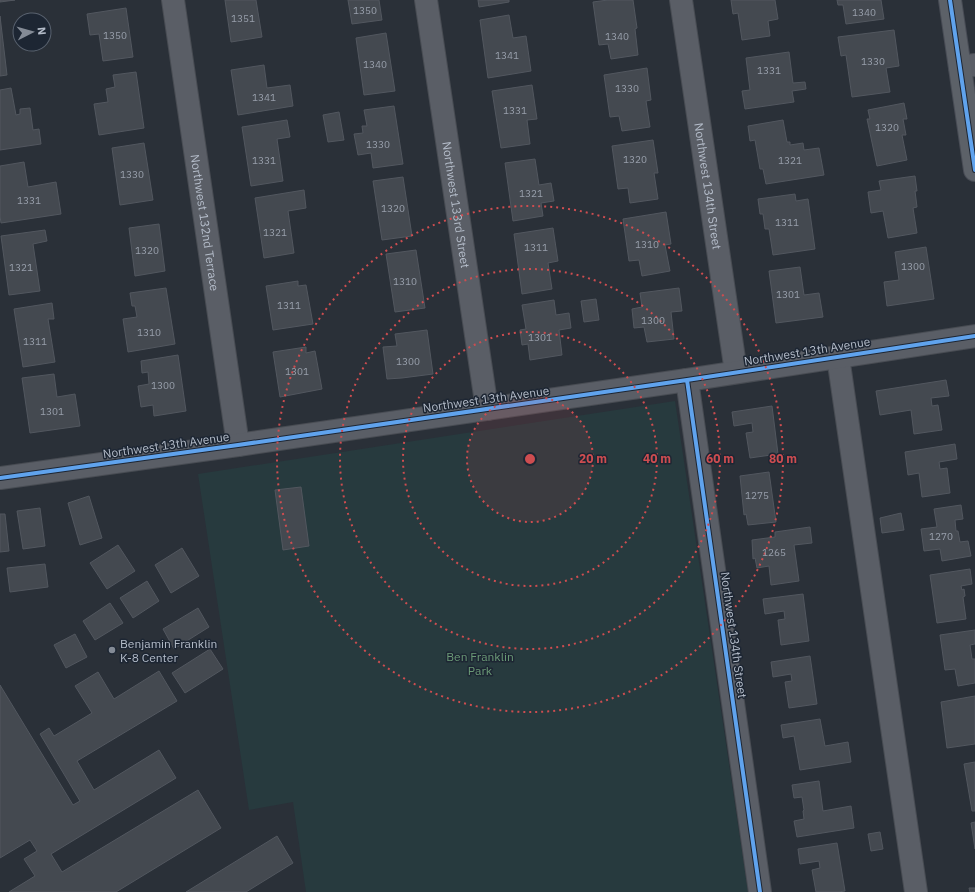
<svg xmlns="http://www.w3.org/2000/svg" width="975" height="892" font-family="'IBM Plex Sans',sans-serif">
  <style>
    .green { fill: #273a3e }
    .building { fill: #444950; stroke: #52575f }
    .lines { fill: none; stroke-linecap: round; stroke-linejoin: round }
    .minor-casing { stroke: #484c53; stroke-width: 24 }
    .major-casing { stroke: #484c55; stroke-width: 24 }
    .minor { stroke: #5a5e66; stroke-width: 22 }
    .major { stroke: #5c6168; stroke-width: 22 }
    .cycleway-casing { stroke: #1d2633; stroke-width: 6 }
    .cycleway { stroke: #60a3ed; stroke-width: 4 }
    .ring { fill: none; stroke: #ce4d50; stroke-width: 2; stroke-dasharray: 2 4 }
    .poi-dot { fill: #848b96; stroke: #1d2633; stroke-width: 1.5 }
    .labels { text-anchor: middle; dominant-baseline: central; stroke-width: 3; stroke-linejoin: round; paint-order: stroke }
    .number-label { font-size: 10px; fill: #989fab }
    .street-label { font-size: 12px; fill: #b4bcc9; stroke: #1d2633 }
    .poi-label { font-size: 12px; fill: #b4bcc9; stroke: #1d2633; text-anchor: start }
    .park-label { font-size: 12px; fill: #6b9a76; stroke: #1d2633 }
    .centre { fill: #ce4d50; stroke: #1d2633; stroke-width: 2 }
    .ring-label { font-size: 12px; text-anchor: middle; font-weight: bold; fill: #ce4d50; stroke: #1d2633; stroke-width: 3; stroke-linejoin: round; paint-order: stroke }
  </style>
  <rect width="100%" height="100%" fill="#2a3038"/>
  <path class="green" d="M675,401L748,892H306L293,802L249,810L198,474Z"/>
  <path class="building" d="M0,0H15L0,2Z
    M225,0H256L262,37L231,42Z
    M348,0H379L382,20L352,24Z
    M478,0H509V2L479,7Z
    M608,0H633L637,28L635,29L638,55L611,59L608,44L599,45L593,2Z
    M731,0H775L778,19L768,21L770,36L742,40L738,13L733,14Z
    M837,0H881L884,19L846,24L843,5H838Z
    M126,8L133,57L103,61L99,34L90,35L87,14Z
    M509,15L513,38L526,36L531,71L488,78L480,20Z
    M0,16L7,75L0,76Z
    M894,30L899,66L886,68L890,92L852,97L846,55L841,56L838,37Z
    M386,33L395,91L364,95L356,38Z
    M789,52L793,83L805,82L806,89L792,91L794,102L745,109L742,91L750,90L746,58Z
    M264,65L267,88L290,85L293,106L238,115L231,70Z
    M647,68L651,100L646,101L650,127L622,131L619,116L610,117L604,75Z
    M136,72L144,128L99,135L94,104L108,102L106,89L115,87L113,75Z
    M532,85L537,119L527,120L530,144L501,148L492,91Z
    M11,88L16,115L20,114V109L30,108L33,130L39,129L41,144L0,150V90Z
    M904,103L907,119H903L906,135H902L907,160L877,166L867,119H870L868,110Z
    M394,106L403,164L373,168L371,153L358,155L354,134L363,133L362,126H367L364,110Z
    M339,112L344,140L328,142L323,115Z
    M287,120L290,137L277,139L283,181L251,186L242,127Z
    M783,120L787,142H790V145L803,143L804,150L819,148L824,175L766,184L763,169H760L755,140L750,141L748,126Z
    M653,140L658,173H654L658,199L630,203L628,188L618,189L612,146Z
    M144,143L153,200L120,205L112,148Z
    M535,159L539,185L551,183L554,201L541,203L543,216L513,221L505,163Z
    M24,162L28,187L56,182L61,214L1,223L0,216V166Z
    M915,176L917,191H915L917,207L913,208L917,233L888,238L883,211L871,213L868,192L881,190L879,181Z
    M403,177L412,236L382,240L373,181Z
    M304,190L306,208L288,211L294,253L264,258L255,198Z
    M795,194L796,201L808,199L815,249L773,255L769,229H765L763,214H760L758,199Z
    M666,212L671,244L665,245L670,271L642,276L639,260L629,261L623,219Z
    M159,224L165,271L135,276L129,228Z
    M553,228L558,261L548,263L552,289L522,294L514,234Z
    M45,230L47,241L33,244L40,291L9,295L1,236Z
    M926,247L934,299L887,306L884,282L899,280L895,252Z
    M416,250L425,308L395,312L386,254Z
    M800,267L804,295L819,293L823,317L776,323L769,271Z
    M298,281V286L306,285L313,324L273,330L266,286Z
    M166,288L175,344L128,352L123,319L137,317L135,306H132L130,293Z
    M679,288L682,311L671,312L674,339L647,342L644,327L634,328L632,309L642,307L640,293Z
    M596,299L599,320L584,322L581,301Z
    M554,300L556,315L569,313L571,328L559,330L562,355L530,360L528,344L522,345L520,330L526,329L522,305Z
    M52,303L54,319H48L55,362L23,367L14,309Z
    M427,330L433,374L402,378L387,379L383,347L397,346L395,334Z
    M306,347V353L315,351L322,389L280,397L273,352Z
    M178,355L186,411L154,416L153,405L141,407L138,386L149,384L148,372L142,373L141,361Z
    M54,374L57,397L75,394L80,426L30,433L22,378Z
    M946,380L949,396L931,398L932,406L938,405L942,430L914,434L911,410L880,415L876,391Z
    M772,406L778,454L750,458L746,433L753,432L752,423L734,426L732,412Z
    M955,444L957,459L939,462L940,469L947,468L950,493L922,497L919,473L908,475L905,452Z
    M769,472L776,522L748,525L746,514L744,515L740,476Z
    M301,487L309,546L283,550L275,490Z
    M89,496L102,538L80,545L68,503Z
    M961,505L963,519L955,520L956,531H958L960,542L968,541L971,556L942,561L940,549L924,551L921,529L937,527L934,509Z
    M40,508L45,546L23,549L17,511Z
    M901,513L904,530L882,533L880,518Z
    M0,514H5L9,551L0,552Z
    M810,527L812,543L794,545L799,581L771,585L769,566L757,568L755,558L753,559L752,540L775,537V532Z
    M118,545L135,571L107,589L90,563Z
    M182,548L199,576L171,593L155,565Z
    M45,564L48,587L10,592L7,568Z
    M970,569L972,584L961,586L962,590L964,589L965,596L963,597L966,619L937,623L930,575Z
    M147,581L159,601L133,618L120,598Z
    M803,594L809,641L781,645L778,620L785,619L784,611L765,614L763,599Z
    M110,603L123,623L95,640L83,621Z
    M198,608L209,627L174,649L163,629Z
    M975,630V644L970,645L972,659H975V683L958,686L955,669L945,670L940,635Z
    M75,634L87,657L66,668L54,645Z
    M210,649L223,669L185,693L172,673Z
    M810,656L817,704L789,708L785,682L792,681L791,674L773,677L771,662Z
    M159,671L177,701L77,761L94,790L159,750L176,778L51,854L62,872L198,790L221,828L116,892H9L35,876L24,859L37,851L30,840L0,858V685L73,805L80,801L40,734L49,728L54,736L92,713L75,686L98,672L114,699Z
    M975,696V744L947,748L941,702Z
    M820,719L825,746L848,742L851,762L800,770L794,736L783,738L781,725Z
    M975,762V811H972L964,764Z
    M819,781L823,811L851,806L854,828L797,837L794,821L804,819L803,811L804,810L802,797L794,798L792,785Z
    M975,822V849L971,823Z
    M880,832L883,849L871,851L868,834Z
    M277,836L293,863L246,892H186Z
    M837,843L845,891L838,892H816L812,870L820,868L819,861L800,864L798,849Z
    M969,888H975V892H970Z"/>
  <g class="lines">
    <defs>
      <g id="minor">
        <path id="s1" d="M173,0L238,445"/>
        <path id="s2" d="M426,0L487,409"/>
        <path id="s3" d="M681,0L736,372"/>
        <path d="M960,67L975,65"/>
        <path d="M838,357L916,892"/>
        <path d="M687,380L760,892"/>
        <path d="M0,478L238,445L687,380L975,336"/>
      </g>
      <path id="major" d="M950,0L975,170"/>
    </defs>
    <use href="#minor" class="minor-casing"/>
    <use href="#major" class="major-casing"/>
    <use href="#minor" class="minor"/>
    <use href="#major" class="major"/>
    <defs>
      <path id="cycleway" d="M950,0L975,170
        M687,380L760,892
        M0,478L238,445L687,380L975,336"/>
    </defs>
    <use href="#cycleway" class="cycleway-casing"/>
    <use href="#cycleway" class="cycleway"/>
  </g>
  <circle cx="530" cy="459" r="63" fill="#ce4d50" fill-opacity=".12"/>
  <g class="ring">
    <circle cx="530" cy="459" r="63"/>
    <circle cx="530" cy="459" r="127"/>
    <circle cx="530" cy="459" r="190"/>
    <circle cx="530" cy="459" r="253"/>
  </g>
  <circle class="poi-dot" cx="112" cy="650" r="4"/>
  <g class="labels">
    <g class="number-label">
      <text x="365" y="10">1350</text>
      <text x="864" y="12">1340</text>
      <text x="243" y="18">1351</text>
      <text x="115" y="35">1350</text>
      <text x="617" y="36">1340</text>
      <text x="507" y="55">1341</text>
      <text x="873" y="61">1330</text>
      <text x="375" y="64">1340</text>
      <text x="769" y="70">1331</text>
      <text x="627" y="88">1330</text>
      <text x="264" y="97">1341</text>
      <text x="515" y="110">1331</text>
      <text x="887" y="127">1320</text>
      <text x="378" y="144">1330</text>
      <text x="635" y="159">1320</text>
      <text x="264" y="160">1331</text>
      <text x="790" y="160">1321</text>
      <text x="132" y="174">1330</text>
      <text x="531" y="193">1321</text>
      <text x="29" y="200">1331</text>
      <text x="393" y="208">1320</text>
      <text x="787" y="222">1311</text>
      <text x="275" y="232">1321</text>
      <text x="647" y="244">1310</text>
      <text x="536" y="247">1311</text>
      <text x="147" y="250">1320</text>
      <text x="913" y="266">1300</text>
      <text x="21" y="267">1321</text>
      <text x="405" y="281">1310</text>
      <text x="788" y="294">1301</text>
      <text x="289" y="305">1311</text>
      <text x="653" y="320">1300</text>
      <text x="149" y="332">1310</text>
      <text x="540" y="337">1301</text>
      <text x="35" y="341">1311</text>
      <text x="408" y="361">1300</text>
      <text x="297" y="371">1301</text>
      <text x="163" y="385">1300</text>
      <text x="52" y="411">1301</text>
      <text x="757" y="495">1275</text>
      <text x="941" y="536">1270</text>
      <text x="774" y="552">1265</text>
    </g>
    <g class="street-label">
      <text stroke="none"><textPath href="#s3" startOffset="188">Northwest 134th Street</textPath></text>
      <text stroke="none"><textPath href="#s2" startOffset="207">Northwest 133rd Street</textPath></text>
      <text stroke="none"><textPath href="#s1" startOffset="225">Northwest 132nd Terrace</textPath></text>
      <text transform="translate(807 351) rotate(-9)">Northwest 13th Avenue</text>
      <text transform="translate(486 399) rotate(-8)">Northwest 13th Avenue</text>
      <text transform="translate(166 445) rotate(-8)">Northwest 13th Avenue</text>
      <text transform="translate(734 635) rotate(82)">Northwest 134th Street</text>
    </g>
    <g class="poi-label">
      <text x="120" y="643">Benjamin Franklin<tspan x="120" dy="14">K-8 Center</tspan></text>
    </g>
    <g class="park-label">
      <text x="480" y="656">Ben Franklin<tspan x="480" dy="14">Park</tspan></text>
    </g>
  </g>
  <circle cx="530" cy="459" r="6" class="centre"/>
  <g class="ring-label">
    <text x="593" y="463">20 m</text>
    <text x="657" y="463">40 m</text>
    <text x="720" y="463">60 m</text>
    <text x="783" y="463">80 m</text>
  </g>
  <g transform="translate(32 32) rotate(84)"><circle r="19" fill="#1d2633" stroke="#59626f"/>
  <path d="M0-3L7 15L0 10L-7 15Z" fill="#848b96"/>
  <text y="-6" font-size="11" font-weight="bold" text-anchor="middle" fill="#b4bcc9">N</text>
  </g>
</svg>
